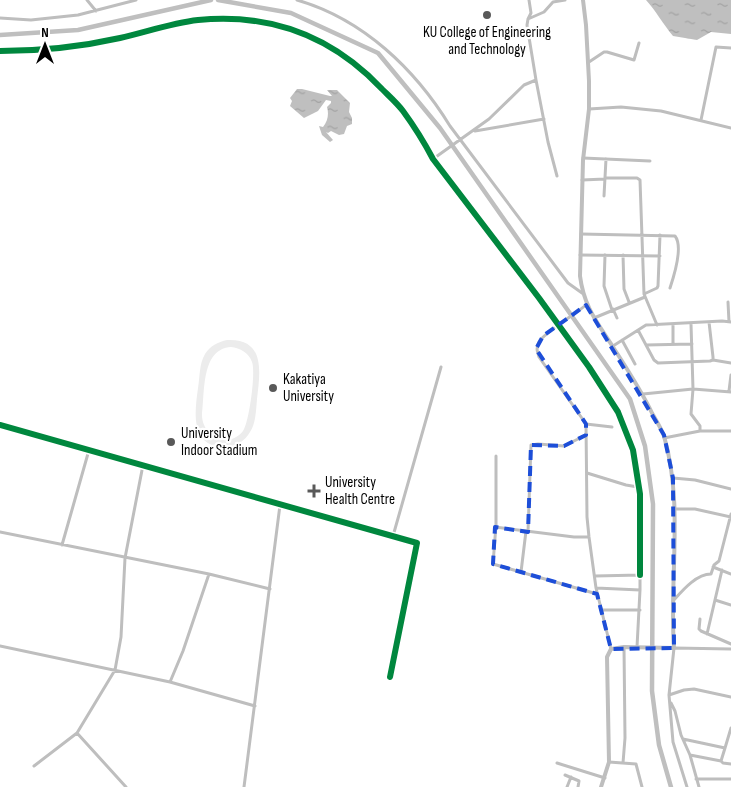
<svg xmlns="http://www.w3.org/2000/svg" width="731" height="787" font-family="'Sofia Sans Condensed',sans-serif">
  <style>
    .garden { fill: #ececec; fill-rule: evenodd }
    .water { fill: url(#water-ripples) }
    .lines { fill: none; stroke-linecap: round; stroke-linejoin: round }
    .canal { stroke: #bfbfbf; stroke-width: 4.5 }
    .minor { stroke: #bebebe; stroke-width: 3 }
    .tertiary { stroke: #bebebe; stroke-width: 4 }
    .cycleway-casing { stroke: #fff; stroke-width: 9 }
    .cycleway { stroke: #00873e; stroke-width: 6 }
    .marked { fill: none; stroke: #1d4ed8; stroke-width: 4; stroke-dasharray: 10 6; stroke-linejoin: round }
    .poi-dot { fill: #595959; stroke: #fff; stroke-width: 2 }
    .labels { text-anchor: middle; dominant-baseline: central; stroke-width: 4.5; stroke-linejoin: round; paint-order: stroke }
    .poi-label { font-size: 15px; fill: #000; stroke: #fff; text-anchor: start }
  </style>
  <defs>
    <pattern id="water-ripples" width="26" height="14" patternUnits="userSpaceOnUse" patternTransform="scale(1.25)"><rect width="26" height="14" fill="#bfbfbf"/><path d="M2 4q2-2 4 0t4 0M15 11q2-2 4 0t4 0" fill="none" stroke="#a2a2a2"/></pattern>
  </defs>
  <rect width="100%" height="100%" fill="#fff"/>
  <path class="garden" d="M227,340C266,338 260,373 257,399C256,410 256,423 250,432C245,441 235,447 225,447C189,447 195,411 198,388C200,377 199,364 205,354C210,346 218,342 227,340ZM231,347C240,348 249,353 252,362C256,372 249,423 243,431C228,450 202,436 202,415C205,392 201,349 231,347Z"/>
  <path class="water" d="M646,0H731V34L711,32L697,40L673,36C663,24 656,11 646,0Z
    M297,89H302L330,96H332L327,90H337L350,103L349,112L352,118V124L347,126L344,134L339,135L331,131L328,133L326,132L333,140L330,142L322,135L319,126L323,127C328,121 329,114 327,107L331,103V101L326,100L318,111L304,118L290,106L292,101L290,98Z"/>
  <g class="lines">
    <path class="canal" d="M218,0L291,13L378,53L440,128L630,399L645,446L653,504L652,691L659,745L671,787
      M0,35L78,30L211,0"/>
    <path class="minor" d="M87,0L96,11
      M297,0C363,19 415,69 450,126L568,283L582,293
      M0,18L31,20L78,15L136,0
      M528,19L531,13L529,0
      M0,51C41,51 80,47 120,38C146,32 172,23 198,20C270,13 332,36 382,89C389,96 397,103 403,111C414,126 424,142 433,159L539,298L589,367L618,412L633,450L640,494V575
      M589,62L604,52H607L634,60L639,43
      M536,80L548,142L557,176
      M589,109L621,107L661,111L731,128
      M701,120L716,47L731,48
      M475,131L544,119
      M583,158L650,161
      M433,159L489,119L524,85L536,80L527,25L528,19L544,12L553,2L565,0
      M605,178H637L640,180L644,294L657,325
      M582,180L605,179
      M604,196L606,159
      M581,234L675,236C683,246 674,276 670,288
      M580,255L660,256
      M605,255L604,286L612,310
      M623,255L624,289L629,302
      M644,294L657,288L658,286L660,235
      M728,302L729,322
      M586,305C577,313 542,334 539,342C536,348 537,351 539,357L586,424L587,517L589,537L596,588L611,649
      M613,309L617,318
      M594,318L645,297
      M673,324V344
      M691,324L693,389L691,414L700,426V431
      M638,330L654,360L658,363L710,361L713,360V357L709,322
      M622,340L635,364
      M646,345L692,344
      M613,346L646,325L722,321L731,322
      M713,360L731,363
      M729,391L731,375
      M643,394L693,389L731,392
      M586,424L612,427
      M0,425L417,543L390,677
      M664,438L700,431H731
      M496,456V525L493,564L597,594
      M587,473L626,485L638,487
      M673,478L695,480L731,489
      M675,509H695L731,517
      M495,527L574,537H589
      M0,532L209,574L270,589
      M528,532L531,445L538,444L564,446L586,435
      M393,536L441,367
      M62,545L89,450
      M713,567L731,574
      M521,572L526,531
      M595,576L640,575V590L637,647
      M596,588L640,590
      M715,600L731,605
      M673,601C682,591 696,574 711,574L714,565L719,561L731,514
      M601,610H640
      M700,619L699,629L701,631L731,644
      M707,634L722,570
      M0,646L170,682L255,706
      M170,682L183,651L209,574
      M669,695L684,690L694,689L731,697
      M671,703L675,711L681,735L690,755L699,787
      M77,733L126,787
      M683,739L725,748L721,761L723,763L731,764
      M725,748L731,728
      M690,755L721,761
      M609,762L636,764L642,787
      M557,763L605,778
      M623,763L625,738L624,647
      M34,766L77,733L115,670L121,637L125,558L143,465
      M565,775L579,781L578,787
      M696,779H731
      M244,787L280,505
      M567,787L571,777
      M687,787L673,742L669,695L674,648L731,649"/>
    <path class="tertiary" d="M583,0L586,25L589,81V109L583,160L580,276C584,307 597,322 613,347C627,369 641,390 652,413C656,420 661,428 664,436C684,505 669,578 674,648L624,647L611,649L607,657L609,762L601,787"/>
    <defs>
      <path id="cycleway" d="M0,51C41,51 80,47 120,38C146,32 172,23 198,20C270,13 332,36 382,89C389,96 397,103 403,111C414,126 424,142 433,159L539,298L589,367L618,412L633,450L640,494V575
        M0,425L417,543L390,677"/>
    </defs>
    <use href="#cycleway" class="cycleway-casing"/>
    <use href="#cycleway" class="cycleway"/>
  </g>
  <path class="marked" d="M586,305L664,435L673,478L674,648L611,649L597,594L493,564L495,527L528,532L531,445L564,446L586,435V424L536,349L543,336Z"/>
  <g class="poi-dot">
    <circle cx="487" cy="15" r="5"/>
    <circle cx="273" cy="388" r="5"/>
    <circle cx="171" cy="442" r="5"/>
    <path d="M311.5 483.5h5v5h5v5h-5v5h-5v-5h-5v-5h5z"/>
  </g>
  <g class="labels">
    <g class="poi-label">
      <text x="487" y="32" text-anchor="middle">KU College of Engineering<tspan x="487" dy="17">and Technology</tspan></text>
      <text x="283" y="379">Kakatiya<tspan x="283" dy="17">University</tspan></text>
      <text x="181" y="433">University<tspan x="181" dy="17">Indoor Stadium</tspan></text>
      <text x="325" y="482">University<tspan x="325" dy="17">Health Centre</tspan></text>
    </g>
  </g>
  <g transform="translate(45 45)" stroke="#ffffff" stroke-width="4" paint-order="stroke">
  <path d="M0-4L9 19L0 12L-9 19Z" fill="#000000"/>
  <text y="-8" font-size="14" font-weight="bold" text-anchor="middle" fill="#000000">N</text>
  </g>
</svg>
